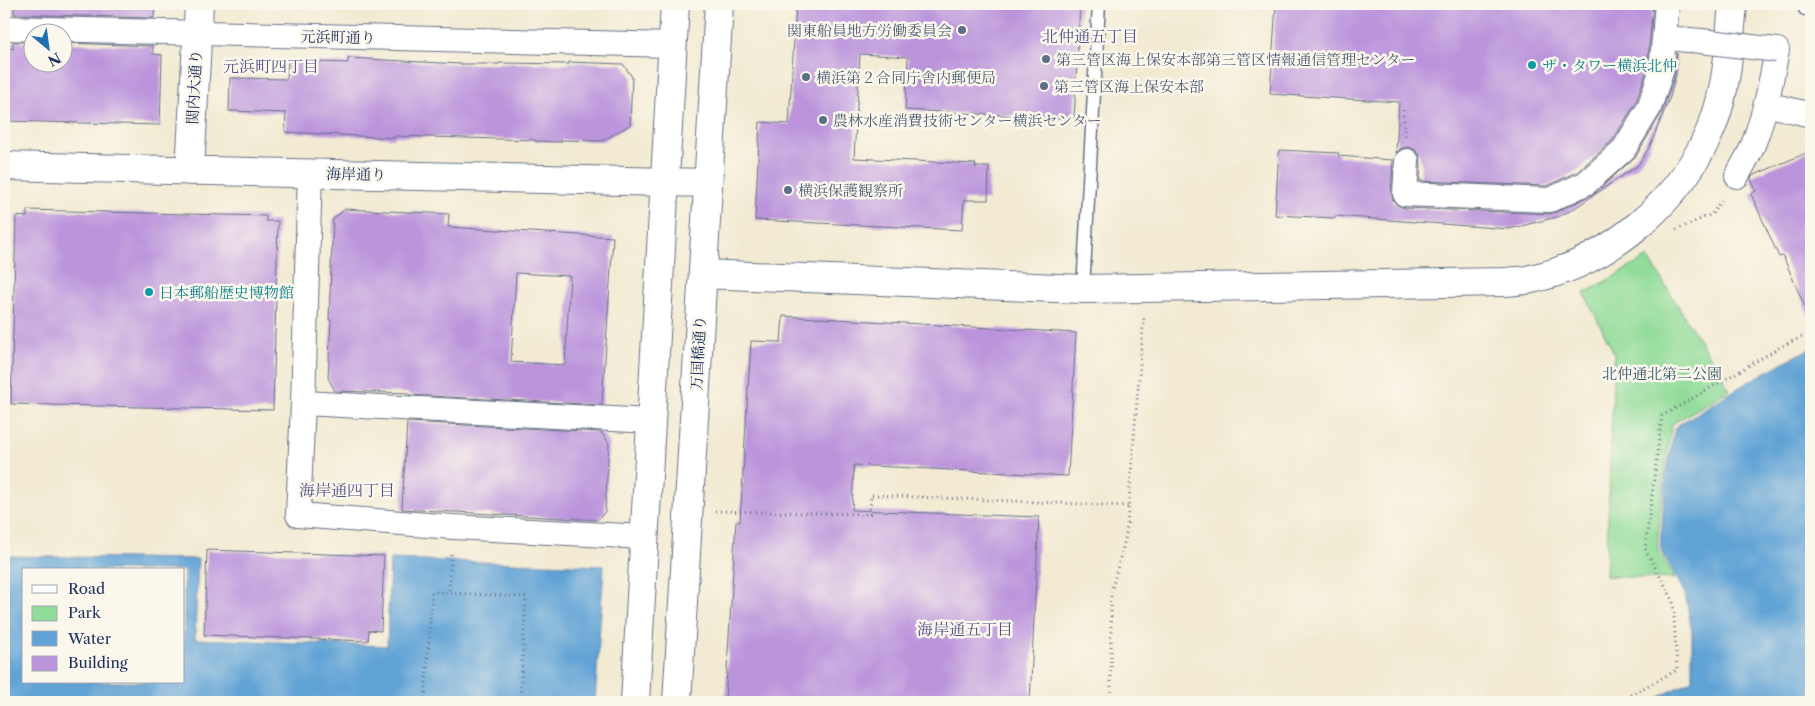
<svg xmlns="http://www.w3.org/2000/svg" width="1815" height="706" font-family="'Libre Caslon Text','Noto Serif JP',serif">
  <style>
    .green { fill: #91dc99; stroke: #56867c }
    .water { fill: #61a3d5; stroke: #3e699a; fill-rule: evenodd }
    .building { fill: #bb94dc; fill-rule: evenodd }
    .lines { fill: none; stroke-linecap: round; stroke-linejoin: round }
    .lane-casing { stroke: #667087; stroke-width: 15 }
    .street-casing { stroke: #667087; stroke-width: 26 }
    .secondary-casing { stroke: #667087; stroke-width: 30 }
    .path { stroke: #667087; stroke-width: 3; stroke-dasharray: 1 4; stroke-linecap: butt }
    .lane { stroke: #fff; stroke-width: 12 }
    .street { stroke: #fff; stroke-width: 24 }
    .secondary { stroke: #fff; stroke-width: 28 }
    .street-bridge-casing { stroke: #667087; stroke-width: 26; stroke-linecap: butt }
    .street-bridge { stroke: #fff; stroke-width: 24 }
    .service-dot { fill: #5c6f8a; stroke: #fbf7ec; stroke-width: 2 }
    .culture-dot { fill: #0f9aa8; stroke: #fbf7ec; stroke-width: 2 }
    .labels { text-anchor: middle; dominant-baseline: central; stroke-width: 5; stroke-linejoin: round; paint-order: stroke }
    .service-label { font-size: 15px; fill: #4e5e75; stroke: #fbf7ec; text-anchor: start }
    .street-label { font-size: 15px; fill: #1b2f5e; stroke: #fbf7ec }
    .culture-label { font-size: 15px; fill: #0d838f; stroke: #fbf7ec; text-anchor: start }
    .park-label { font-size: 15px; fill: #385a6d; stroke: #fbf7ec }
    .neighbourhood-label { font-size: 16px; fill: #53528a; stroke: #fbf7ec }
  </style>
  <rect width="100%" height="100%" fill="#fbf7ec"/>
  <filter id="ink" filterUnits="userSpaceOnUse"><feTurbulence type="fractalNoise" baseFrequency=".02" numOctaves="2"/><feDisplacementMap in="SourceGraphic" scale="10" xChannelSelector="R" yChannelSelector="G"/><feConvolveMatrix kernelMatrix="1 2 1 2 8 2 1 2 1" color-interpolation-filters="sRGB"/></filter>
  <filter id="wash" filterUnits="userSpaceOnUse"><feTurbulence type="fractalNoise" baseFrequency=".0096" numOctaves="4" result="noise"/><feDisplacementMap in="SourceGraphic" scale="20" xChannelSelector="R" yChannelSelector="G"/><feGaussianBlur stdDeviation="1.12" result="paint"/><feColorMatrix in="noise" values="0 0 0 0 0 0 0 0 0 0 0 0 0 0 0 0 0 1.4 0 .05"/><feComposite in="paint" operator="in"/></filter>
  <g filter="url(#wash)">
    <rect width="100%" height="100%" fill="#f2ead2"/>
    <path class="green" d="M1648,257L1730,390L1672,424L1664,475L1657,546L1675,579L1606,576L1614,353L1584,293L1599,285Z"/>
    <path class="water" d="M1811,348V702H1650L1692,680V631L1685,594L1660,547L1666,475L1675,427C1720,399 1764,371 1811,348Z
      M4,556L198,559L195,639L387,646L390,559L604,566L595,702H4ZM24,570H184V682H24Z"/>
    <g id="blocks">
      <path class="building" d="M14,4H155L154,18L14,14Z
        M796,4H1080L1074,119L905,110L908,57L860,54L854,158L976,164L975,167H989L988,200H964L962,230L755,220L760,122L789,124Z
        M1276,4H1653L1647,69L1636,102L1613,140L1578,171L1547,186L1420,181L1421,162L1419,154L1414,149L1407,147L1400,149L1396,153L1399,102L1270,94Z
        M13,42H32V62H62V43L153,46V54L162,55L160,125L4,121V48L13,49Z
        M1677,53L1676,74L1670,97L1649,148L1638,165L1572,210L1557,217L1509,229L1335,216V218L1275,215L1279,150L1339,153L1338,156L1393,160L1391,193L1393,200L1397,205L1404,208L1549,214L1556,212L1595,193L1636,156L1662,112L1674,76Z
        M348,58L460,64H499V63L569,64V62L623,64L632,77L630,125L602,141L561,140V142L535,141V140L395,136V138L285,132L286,113L229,111L230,78L287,79L288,61L348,63Z
        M1811,151V321L1783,256L1779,257L1751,194L1756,191L1751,179L1752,176Z
        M345,209L449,214L448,227L613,237L602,405L409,395V393L335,391L328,378L331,320H329L333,219ZM516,273L570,276L565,365L511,362Z
        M27,210L266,216V221H278L273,410L11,404L16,216L27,217Z
        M783,316L1076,333L1068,476L854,465L852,510L1039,517L1030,701L1017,700V702H725L736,521L740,522L751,341L781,342Z
        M407,422L601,432L609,443L605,512L597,520L402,509Z
        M207,550L384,556L381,631L369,630L368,641L204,635Z"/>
    </g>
  </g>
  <g filter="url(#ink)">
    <use href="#blocks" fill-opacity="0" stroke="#667087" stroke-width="1"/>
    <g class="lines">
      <defs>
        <path id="lane" d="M1806,4L1805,9H1811
          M1083,289L1099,4"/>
        <path id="street" d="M4,28L672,45
          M1665,38L1701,41
          M1766,104L1811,115
          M1407,161L1405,194L1550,200L1586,183L1624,149L1649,108L1661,72L1667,4
          M310,173L303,403L298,515L453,527L644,537
          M1737,176C1742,166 1749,156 1753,145C1765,114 1771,82 1777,50
          M303,403L651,421"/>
        <path id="secondary" d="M4,166L708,183
          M190,171L199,4
          M703,274L1083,289L1505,282C1513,281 1523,281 1531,279C1611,262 1683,199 1713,124C1728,85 1729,44 1733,4
          M635,702L675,4
          M677,702L719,4"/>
      </defs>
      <use href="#lane" class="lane-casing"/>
      <use href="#street" class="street-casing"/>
      <use href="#secondary" class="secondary-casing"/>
      <path class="path" d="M1403,110L1405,136
        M1676,230L1712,214L1723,198
        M715,511L870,514L871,495L1128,506
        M451,554L449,593L526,597L520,702
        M376,696L425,699L432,592L449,593
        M1111,702V592L1126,536L1144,316
        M1617,702L1677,670L1673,600L1645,549L1662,416L1784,345L1811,333"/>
      <use href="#lane" class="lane"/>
      <use href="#street" class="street"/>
      <use href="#secondary" class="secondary"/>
      <defs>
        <path id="street-bridge" d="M1701,41L1777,50"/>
      </defs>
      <use href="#street-bridge" class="street-bridge-casing"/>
      <use href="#street-bridge" class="street-bridge"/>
    </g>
  </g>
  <g class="service-dot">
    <circle cx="962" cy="30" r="5"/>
    <circle cx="1046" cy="59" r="5"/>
    <circle cx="806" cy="77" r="5"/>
    <circle cx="1044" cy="86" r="5"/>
    <circle cx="823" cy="120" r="5"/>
    <circle cx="788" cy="190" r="5"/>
  </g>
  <g class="culture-dot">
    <circle cx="1532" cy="65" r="5"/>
    <circle cx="149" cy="292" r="5"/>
  </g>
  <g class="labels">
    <g class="service-label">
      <text x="952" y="30" text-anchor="end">関東船員地方労働委員会</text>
      <text x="1056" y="59">第三管区海上保安本部第三管区情報通信管理センター</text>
      <text x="816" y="77">横浜第２合同庁舎内郵便局</text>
      <text x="1054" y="86">第三管区海上保安本部</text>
      <text x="833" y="120">農林水産消費技術センター横浜センター</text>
      <text x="798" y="190">横浜保護観察所</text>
    </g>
    <g class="street-label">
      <text transform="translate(338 37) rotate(1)">元浜町通り</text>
      <text transform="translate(194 87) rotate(-87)">関内大通り</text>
      <text transform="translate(356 174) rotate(1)">海岸通り</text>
      <text transform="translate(698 353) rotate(-87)">万国橋通り</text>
    </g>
    <g class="culture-label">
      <text x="1542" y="65">ザ・タワー横浜北仲</text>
      <text x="159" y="292">日本郵船歴史博物館</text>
    </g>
    <g class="park-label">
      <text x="1662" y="373">北仲通北第二公園</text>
    </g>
    <g class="neighbourhood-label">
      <text x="1090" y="36">北仲通五丁目</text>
      <text x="271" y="66">元浜町四丁目</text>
      <text x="347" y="490">海岸通四丁目</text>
      <text x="965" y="629">海岸通五丁目</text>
    </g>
  </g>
  <rect width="1815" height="706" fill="none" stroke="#fbf7ec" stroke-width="20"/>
  <rect x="22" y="568" width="162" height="115" fill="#fbf7ec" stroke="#a1a7b3"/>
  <rect x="32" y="585" width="25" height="8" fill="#ffffff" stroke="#a1a7b3"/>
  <text x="68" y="594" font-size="15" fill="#1b2f5e">Road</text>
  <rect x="32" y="606" width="25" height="15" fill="#91dc99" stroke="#a1a7b3"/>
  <text x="68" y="618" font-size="15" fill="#1b2f5e">Park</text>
  <rect x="32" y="631" width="25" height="15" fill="#61a3d5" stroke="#a1a7b3"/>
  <text x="68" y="644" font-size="15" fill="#1b2f5e">Water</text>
  <rect x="32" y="656" width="25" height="15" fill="#bb94dc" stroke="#a1a7b3"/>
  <text x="68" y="668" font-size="15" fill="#1b2f5e">Building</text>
  <g transform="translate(48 48) rotate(151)"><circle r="24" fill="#fbf7ec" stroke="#a1a7b3"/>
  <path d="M0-4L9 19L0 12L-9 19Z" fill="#1f6fb2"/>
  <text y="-8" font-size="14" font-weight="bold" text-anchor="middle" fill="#1b2f5e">N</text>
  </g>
</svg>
